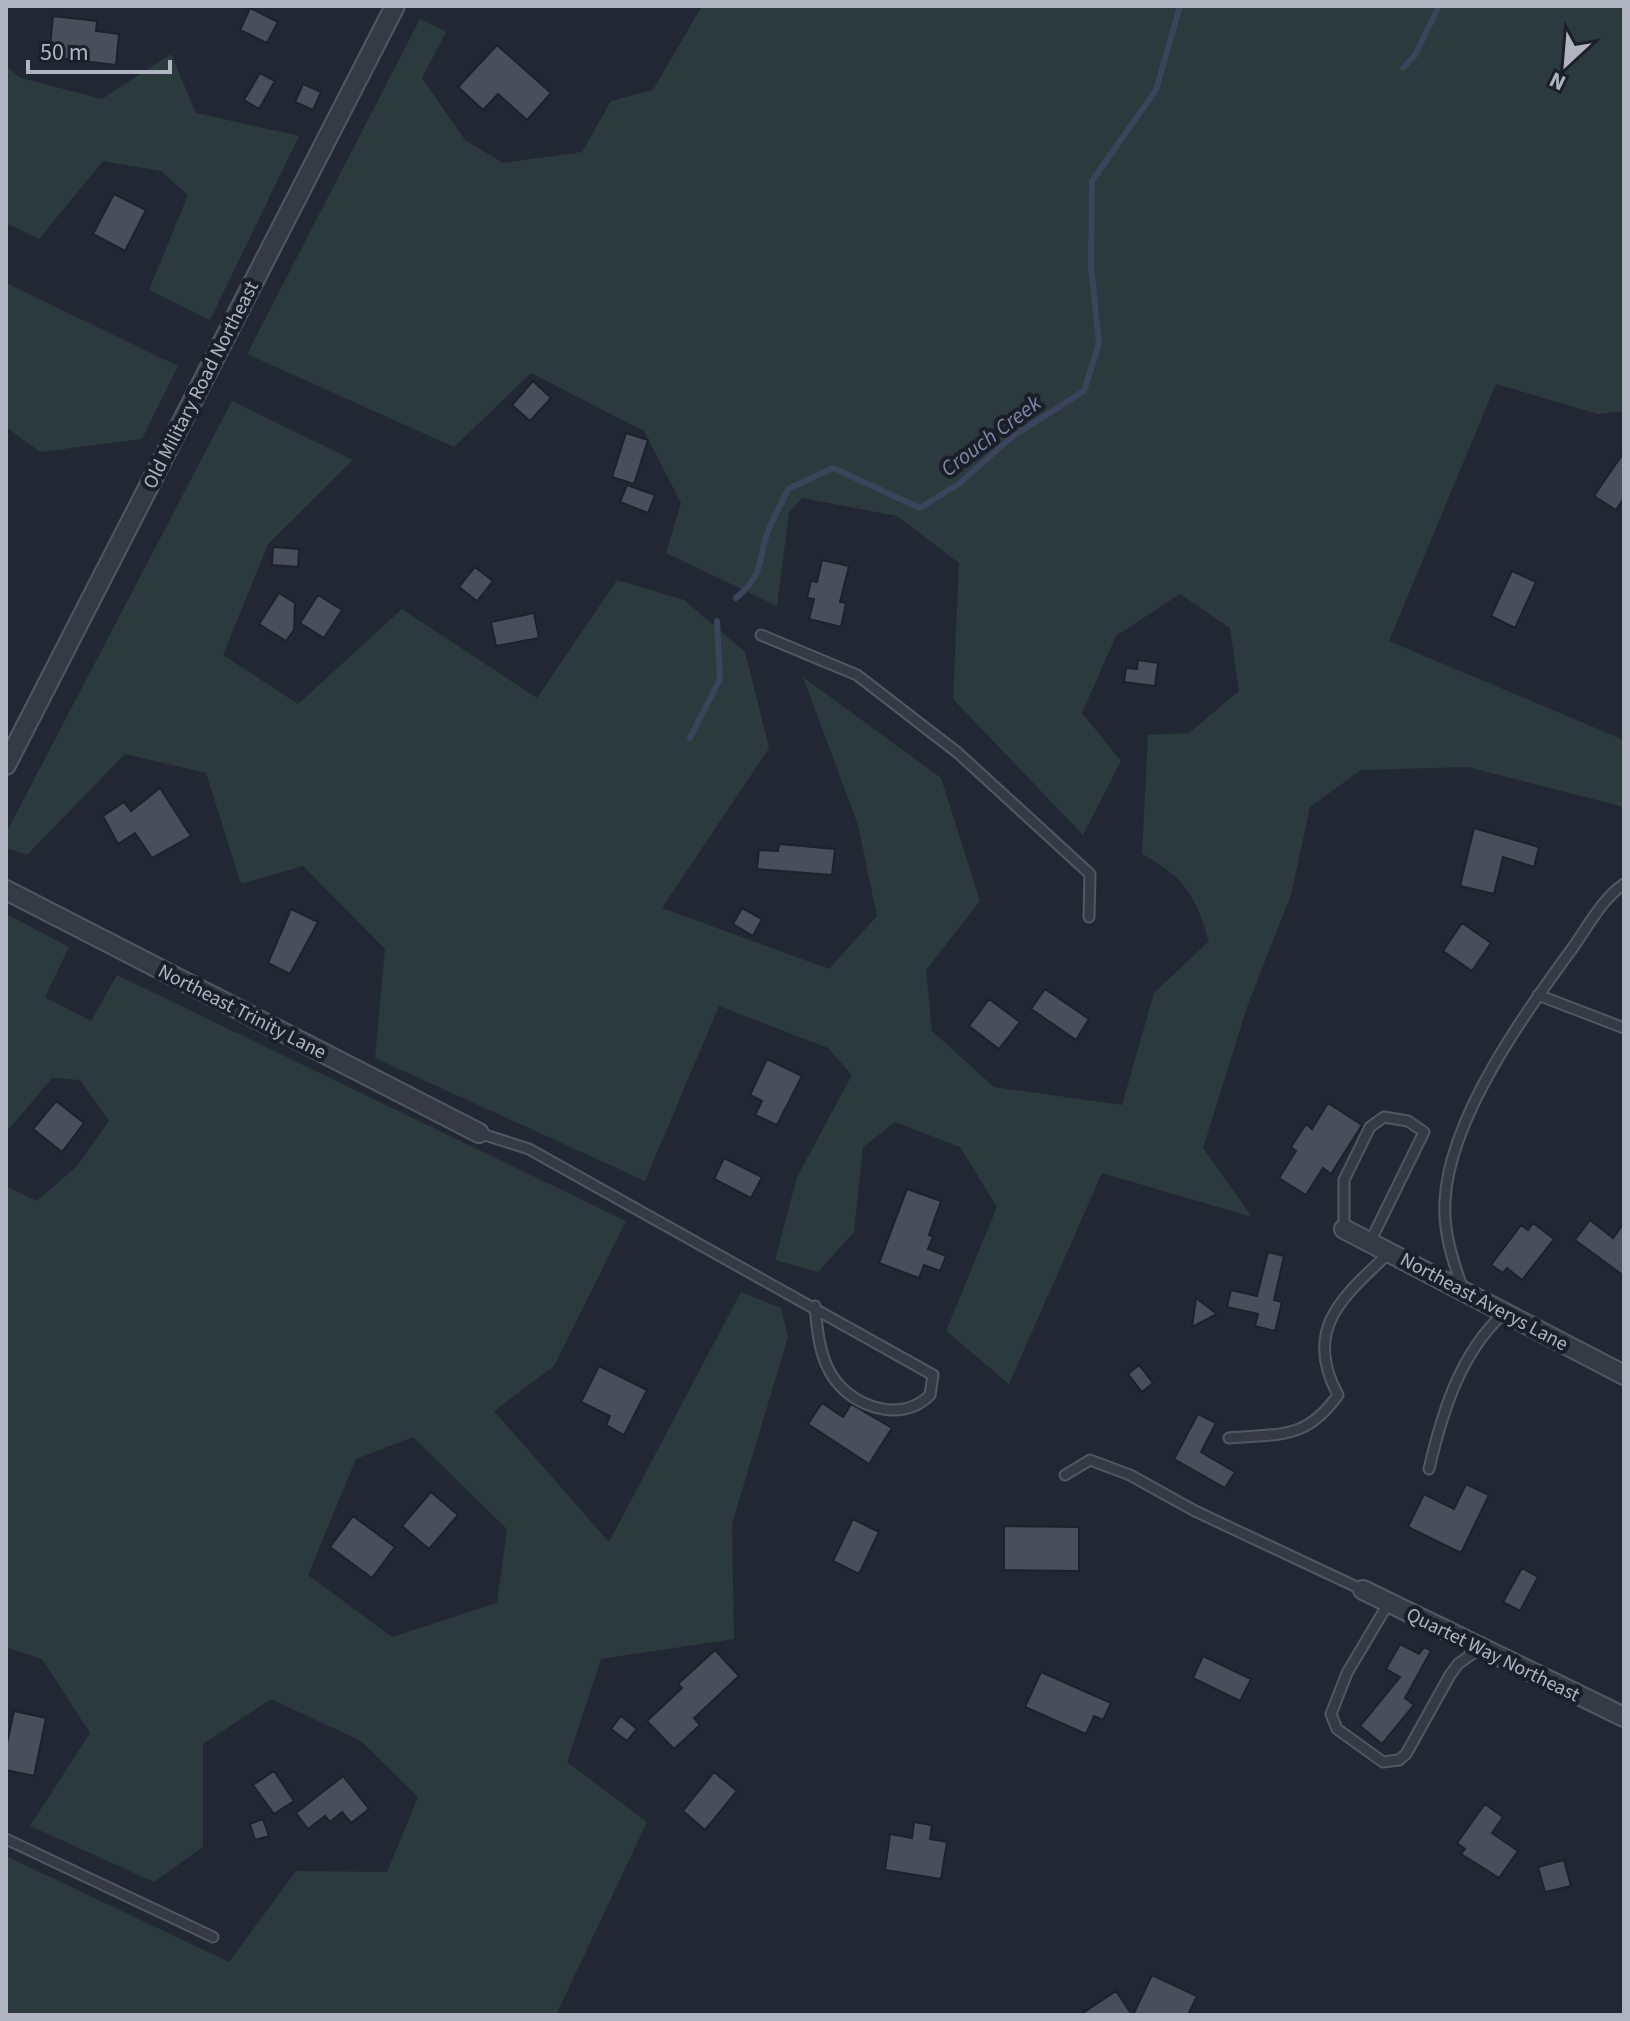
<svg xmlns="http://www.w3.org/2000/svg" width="1630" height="2021" font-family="'Source Sans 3',sans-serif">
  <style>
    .green { fill: #2b3a3c; fill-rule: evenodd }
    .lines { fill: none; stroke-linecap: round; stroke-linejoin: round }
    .stream { stroke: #3a445b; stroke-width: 6 }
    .building { fill: #494e5d; stroke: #1d212b; stroke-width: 2 }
    .lane-casing { stroke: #535762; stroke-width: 13 }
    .street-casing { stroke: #535762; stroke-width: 22 }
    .lane { stroke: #353a44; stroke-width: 9 }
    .street { stroke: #353a44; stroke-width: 18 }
    .labels { text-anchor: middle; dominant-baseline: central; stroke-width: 8; stroke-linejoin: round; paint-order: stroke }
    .street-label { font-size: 20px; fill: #b0b4c1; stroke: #1b1f29 }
    .water-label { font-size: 22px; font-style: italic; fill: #7c89a6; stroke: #1b1f29 }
  </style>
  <rect width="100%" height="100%" fill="#222833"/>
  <path class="green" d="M702,6H1624V411L1598,414L1496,384L1389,641L1624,740V807L1468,767L1361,770L1310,807L1291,895L1248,1004L1203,1148L1252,1217L1102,1173L1009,1384L946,1331L997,1207L960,1147L895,1122L863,1147L854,1232L818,1272L775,1260L797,1177L852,1075L828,1048L719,1006L645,1181L375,1058L385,949L303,866L241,884L206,773L125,754L27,855L6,848V833L232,401L353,460L268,544L223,655L298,704L402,609L537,698L617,580L684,600L745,652L769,748L662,908L829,969L877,916L858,825L803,677L941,778L980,901L926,970L932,1031L994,1087L1122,1105L1154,993L1209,941C1194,893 1186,879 1142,854L1148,735L1189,733L1239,691L1230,628L1180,594L1116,636L1082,713L1121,761L1083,835L953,699L959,563L897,516L802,498L789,512L777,606L666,553L681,503L644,431L531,373L454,447L247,354L420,19L446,32L422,78L465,140L503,163L582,152L611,101L653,90Z
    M171,54L196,113L299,136L210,320L149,290L188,195L161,171L103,161L39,239L6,223V66L21,78L102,99Z
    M6,283L178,366L142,439L40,452L6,427Z
    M6,914L69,947L45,997L91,1021L117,975L626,1221L554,1366L494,1411L609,1542L741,1292L781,1308L788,1337L732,1524L734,1639L601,1659L567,1762L647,1822L556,2015H6V1856L229,1962L296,1871L387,1872L418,1797L361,1741L271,1699L203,1744V1847L154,1882L30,1826L90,1733L42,1659L6,1647V1186L37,1201L77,1166L109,1121L80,1080L52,1078L9,1129L6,1127ZM413,1437L507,1529L497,1603L392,1637L308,1575L356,1459Z"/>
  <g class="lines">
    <path class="stream" d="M1403,68L1415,55L1439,6
      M736,598C763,575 757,567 766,537C771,521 781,505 788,489L833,468L920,508L960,483L1013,436L1084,391L1099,343L1091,267L1092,181L1156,90L1180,6
      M690,738L720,679L717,621"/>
  </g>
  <path class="building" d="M250,8L278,22L267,43L240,30Z
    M53,16L97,21L96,31L119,34L116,65L49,57Z
    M497,45L551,93L527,120L498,94L483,110L458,87Z
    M260,73L275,81L259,109L244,100Z
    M303,84L321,92L313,110L295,102Z
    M114,194L146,210L125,251L93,234Z
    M533,381L551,398L530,421L512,405Z
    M626,433L648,440L634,484L612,477Z
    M1624,452V498L1616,510L1594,496Z
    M627,485L655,495L648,513L620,502Z
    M273,547L299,549L298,567L272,565Z
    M822,560L849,566L840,602L846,603L841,627L809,619L814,599L807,598L811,581L817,582Z
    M475,567L493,581L477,601L459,587Z
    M1512,571L1536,582L1515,628L1491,616Z
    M279,593L295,603L294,630L286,641L259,624Z
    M318,595L342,610L324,638L300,623Z
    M534,613L539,638L496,646L491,622Z
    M1138,660L1158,663L1155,686L1124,682L1126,668L1137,669Z
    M160,788L191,836L152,858L135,833L118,844L103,816L124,802L131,811Z
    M1474,828L1539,847L1534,867L1503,857L1494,894L1460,886Z
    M779,844L835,849L832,875L757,869L759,850L778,851Z
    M742,908L762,919L753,936L733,924Z
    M291,909L318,922L290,974L268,963Z
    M1462,923L1491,943L1472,971L1443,951Z
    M1045,989L1089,1019L1076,1040L1031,1009Z
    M989,999L1020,1022L999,1049L969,1026Z
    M767,1059L802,1076L777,1125L755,1115L762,1101L750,1095Z
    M56,1101L84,1123L62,1152L33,1129Z
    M1328,1103L1362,1125L1331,1174L1323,1168L1306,1195L1279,1178L1296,1151L1291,1147L1306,1124L1312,1129Z
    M724,1158L762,1177L751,1198L714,1179Z
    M907,1189L941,1201L929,1235L933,1237L928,1249L946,1256L940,1271L924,1265L919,1278L879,1263Z
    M1590,1220L1613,1238L1624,1223V1276L1575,1240Z
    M1533,1223L1554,1239L1522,1280L1507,1268L1503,1273L1491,1265L1521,1225L1528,1230Z
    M1268,1252L1284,1256L1274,1300L1282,1302L1275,1331L1255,1326L1258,1314L1227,1307L1231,1290L1257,1296Z
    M1196,1298L1217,1314L1192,1327Z
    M1139,1365L1153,1383L1142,1392L1128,1374Z
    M599,1366L647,1390L624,1435L606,1425L610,1416L581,1402Z
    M822,1403L843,1417L851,1404L892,1428L869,1464L808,1424Z
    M1198,1414L1216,1423L1201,1452L1235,1472L1225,1488L1174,1459Z
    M1466,1484L1489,1495L1461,1553L1408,1527L1424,1494L1454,1509Z
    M431,1492L458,1515L429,1549L402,1526Z
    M353,1516L395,1547L372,1578L330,1547Z
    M853,1519L879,1532L859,1574L833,1561Z
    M1004,1526L1079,1527V1571L1004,1570Z
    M1522,1568L1538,1577L1520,1611L1503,1602Z
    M1400,1644L1419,1654L1424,1647L1431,1651L1405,1698L1414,1705L1382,1744L1360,1726L1400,1677L1386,1669Z
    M715,1650L739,1676L694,1718L700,1725L674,1749L647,1721L682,1688L678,1684Z
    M1203,1656L1251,1679L1240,1701L1193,1678Z
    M1041,1672L1111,1703L1103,1720L1094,1716L1086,1734L1025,1707Z
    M14,1711L46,1718L34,1776L6,1770V1748Z
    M621,1716L637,1729L627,1741L611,1729Z
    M274,1771L294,1801L274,1814L253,1785Z
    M714,1772L737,1791L705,1830L683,1811Z
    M343,1776L369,1809L351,1823L342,1812L330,1822L325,1816L308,1829L296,1813Z
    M1485,1804L1503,1817L1492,1833L1518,1851L1499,1878L1461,1854L1465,1849L1457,1843Z
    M263,1819L269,1836L255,1840L250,1824Z
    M914,1822L932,1825L930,1839L947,1842L941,1879L885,1870L890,1834L912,1838Z
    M1564,1860L1571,1886L1545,1892L1538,1867Z
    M1152,1975L1197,1996L1188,2015H1133Z
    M1116,1991L1132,2015H1080Z"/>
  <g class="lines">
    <defs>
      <path id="lane" d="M761,635L857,675L958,753L1090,874L1089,917
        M1538,995L1624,1028
        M479,1133L529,1149L933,1375L930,1395C901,1425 848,1406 830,1372C819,1353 817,1328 815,1306
        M1344,1229V1180L1370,1127L1384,1117L1408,1121L1424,1132L1370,1242
        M1463,1290C1453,1261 1443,1232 1445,1201C1449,1117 1526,1012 1574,946C1588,926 1603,898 1624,884
        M1229,1438C1280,1433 1305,1441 1338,1395C1302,1328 1344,1296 1390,1252
        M1429,1469C1442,1413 1460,1353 1504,1313
        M1065,1475L1090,1460L1130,1475L1195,1511L1363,1590
        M1388,1604L1347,1673L1331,1714L1337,1729L1383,1762L1399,1760L1406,1754L1450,1675L1458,1664L1482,1647
        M6,1839L213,1937"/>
      <path id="street" d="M6,765L395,6
        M6,890L479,1133
        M1344,1229L1624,1375
        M1363,1590L1624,1717"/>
    </defs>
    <use href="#lane" class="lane-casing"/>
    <use href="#street" class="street-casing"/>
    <use href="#lane" class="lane"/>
    <use href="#street" class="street"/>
  </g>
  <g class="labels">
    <g class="street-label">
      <text transform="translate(201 385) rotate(-63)">Old Military Road Northeast</text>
      <text transform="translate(242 1012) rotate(27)">Northeast Trinity Lane</text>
      <text transform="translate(1484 1302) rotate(28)">Northeast Averys Lane</text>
      <text transform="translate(1493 1655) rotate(26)">Quartet Way Northeast</text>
    </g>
    <g class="water-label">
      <text transform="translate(991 436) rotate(-37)">Crouch Creek</text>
    </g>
  </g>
  <rect width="1630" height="2021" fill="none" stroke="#b0b4c1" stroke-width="16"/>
  <g transform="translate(1566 64) rotate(206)" stroke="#1b1f29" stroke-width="6" paint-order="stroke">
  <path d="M0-6L14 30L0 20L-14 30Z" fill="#b0b4c1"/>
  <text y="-12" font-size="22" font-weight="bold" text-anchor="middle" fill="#b0b4c1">N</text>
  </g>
  <path d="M28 60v12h142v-12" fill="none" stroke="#b0b4c1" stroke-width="4"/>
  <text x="40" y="60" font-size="24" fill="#b0b4c1" stroke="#1b1f29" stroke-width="6" paint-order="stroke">50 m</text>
</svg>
